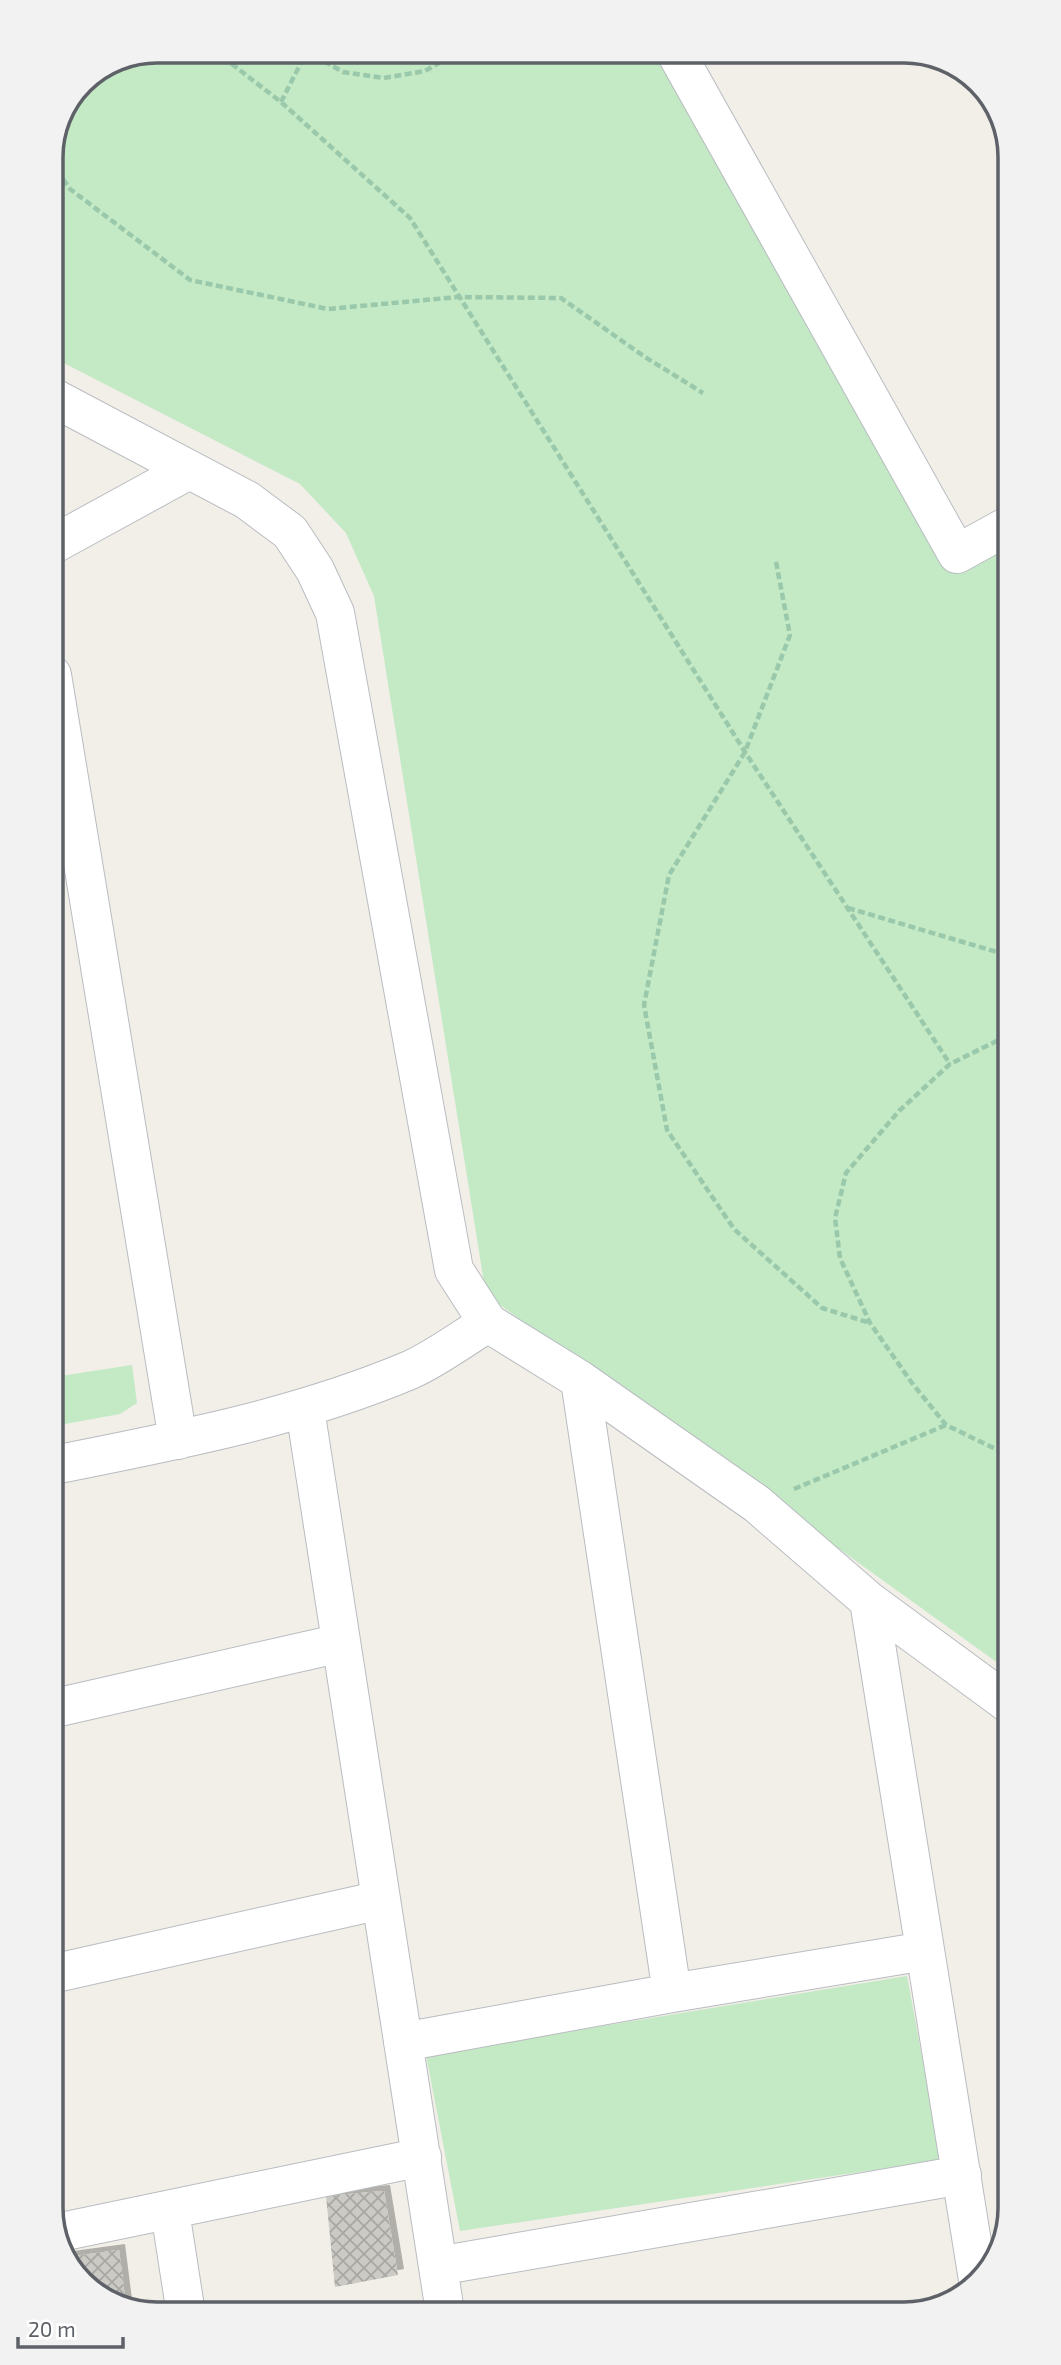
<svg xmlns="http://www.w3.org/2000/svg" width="1061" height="2365" font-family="'Exo 2',sans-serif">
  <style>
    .green { fill: #c3e9c5 }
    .building { fill: url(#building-cross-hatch); filter: url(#shadow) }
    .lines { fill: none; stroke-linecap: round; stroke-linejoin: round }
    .street-casing { stroke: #b9bcc1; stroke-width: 40 }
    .path { stroke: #9ac8aa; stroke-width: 4.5; stroke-dasharray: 7 3.5; stroke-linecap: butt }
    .street { stroke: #fff; stroke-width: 38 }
    .rim { fill: none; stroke: #5e6268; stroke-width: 3.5 }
  </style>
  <defs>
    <pattern id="building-cross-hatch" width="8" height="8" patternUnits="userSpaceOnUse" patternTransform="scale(1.75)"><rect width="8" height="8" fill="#cccac4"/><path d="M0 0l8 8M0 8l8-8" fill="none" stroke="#a9a7a3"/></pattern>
    <filter id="shadow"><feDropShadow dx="6" dy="-6" stdDeviation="0" flood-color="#0004"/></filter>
  </defs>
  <rect width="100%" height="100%" fill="#f1efe7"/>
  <path class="green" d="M157,51H677L970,561L1006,542L1009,1671L486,1295L374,596L346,533L300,484L52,357L51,150L82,81Z
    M132,1365L137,1403L120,1414L54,1426V1377Z
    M907,1976L941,2160L460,2231L426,2055Z"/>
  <path class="building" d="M384,2191L398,2275L335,2287L326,2196Z
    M119,2250L126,2305L92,2293L67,2257Z"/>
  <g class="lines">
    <defs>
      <path id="street" d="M675,51L957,554L1006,527
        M52,397L247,500L290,532L315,570L335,613L454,1270L488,1323
        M52,545L189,470
        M52,675L178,1440
        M580,1380L672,1993
        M305,1409L445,2312
        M54,1465C175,1441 296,1418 410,1370C437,1358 463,1338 488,1323L580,1380L757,1504L869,1601L1009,1704
        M869,1601L978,2280
        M55,1708L341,1643
        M56,1973L381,1900
        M403,2042L672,1993L925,1951
        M170,2211L186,2314
        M56,2233L422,2157
        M438,2266L962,2175"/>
    </defs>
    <use href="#street" class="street-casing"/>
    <path class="path" d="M215,51L281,102L410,218L745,752L950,1064
      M306,51L343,72L384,78L425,71L460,51
      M281,102L307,51
      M51,162L70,189L190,280L328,309L458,297L561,298L645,357L703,393
      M776,562L790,635L745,752L669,875L644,1005L667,1130L734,1229L822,1308L870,1323
      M848,908L1007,955
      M1007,1036L950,1064L899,1111L846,1173L835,1218L840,1258L870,1323L912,1383L946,1425L1008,1455
      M794,1489L946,1425"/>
    <use href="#street" class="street"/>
  </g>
  <path d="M0 0H1061V2365H0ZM157 63H904A94 94 0 0 1 998 157V2208A94 94 0 0 1 904 2302H157A94 94 0 0 1 63 2208V157A94 94 0 0 1 157 63Z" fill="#f2f2f3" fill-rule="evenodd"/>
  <path class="rim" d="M157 63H904A94 94 0 0 1 998 157V2208A94 94 0 0 1 904 2302H157A94 94 0 0 1 63 2208V157A94 94 0 0 1 157 63Z"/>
  <path d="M18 2337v10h105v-10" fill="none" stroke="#5e6268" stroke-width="3.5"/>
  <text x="28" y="2337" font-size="21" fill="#5e6268" stroke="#ffffff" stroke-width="5" paint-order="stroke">20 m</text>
</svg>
